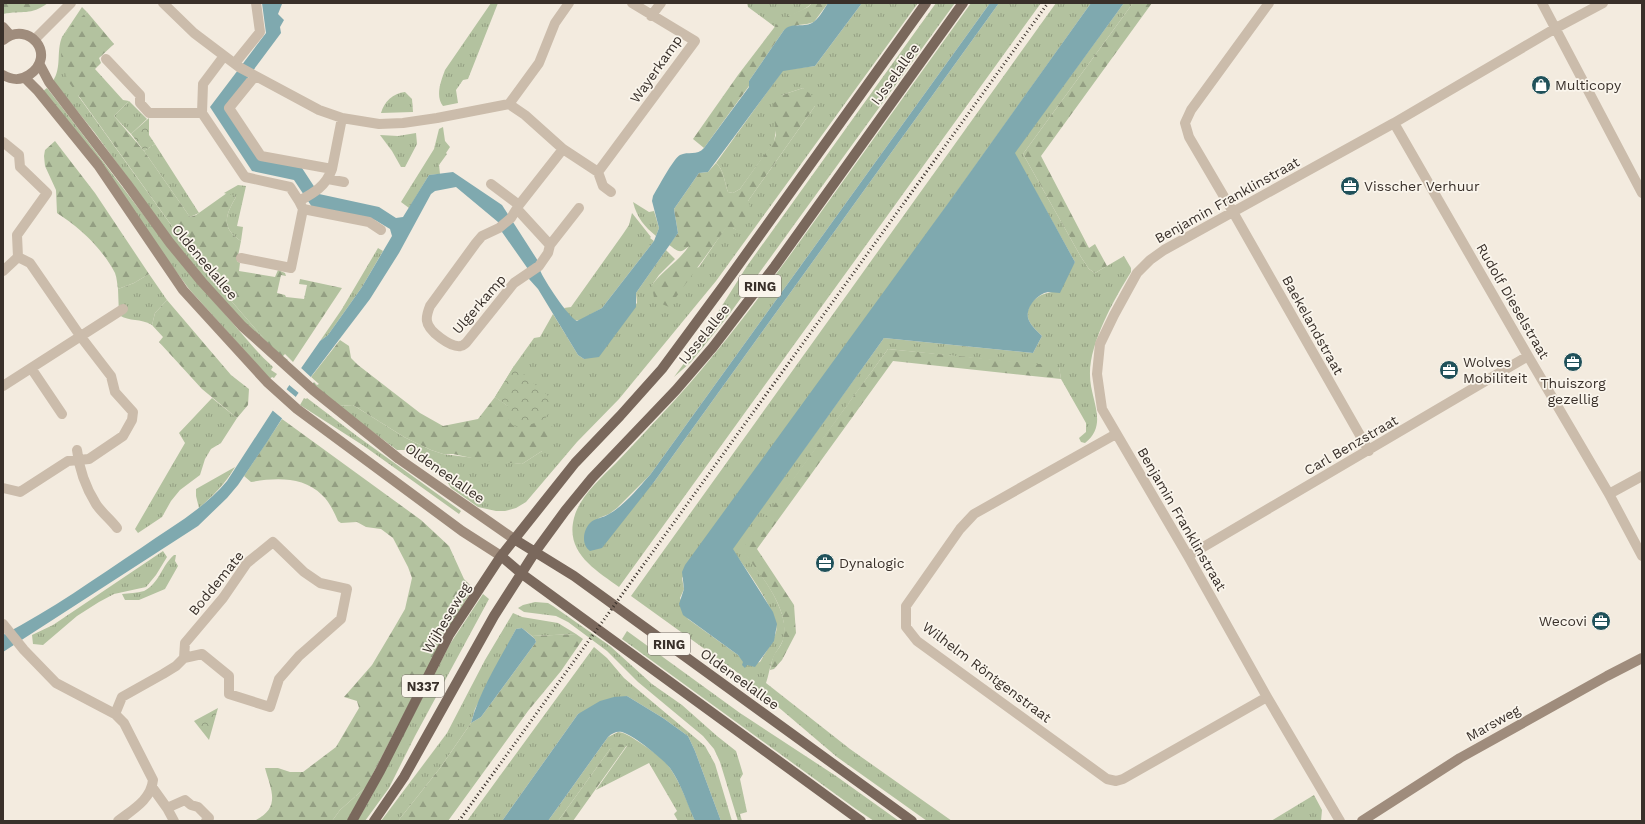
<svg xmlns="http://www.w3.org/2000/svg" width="1645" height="824" font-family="'Work Sans',sans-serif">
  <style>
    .grass { fill: url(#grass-tufts) }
    .forest { fill: url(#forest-firs) }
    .park { fill: url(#park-crowns) }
    .water { fill: #7fa9af }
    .pier { fill: #f3ebdf }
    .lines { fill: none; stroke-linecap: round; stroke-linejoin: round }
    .street { stroke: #cbbcab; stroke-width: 10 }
    .secondary { stroke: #9f8c7c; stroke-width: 10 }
    .primary { stroke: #7a685c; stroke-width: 10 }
    .rail { stroke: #39302a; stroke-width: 3; stroke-dasharray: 1 3; stroke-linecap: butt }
    .labels { text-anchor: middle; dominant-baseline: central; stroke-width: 3.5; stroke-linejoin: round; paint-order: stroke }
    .shield { fill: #faf5ec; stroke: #736b64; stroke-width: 1 }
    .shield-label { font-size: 13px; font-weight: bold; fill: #39302a }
    .street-label { font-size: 14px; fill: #39302a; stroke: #faf5ec }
    .poi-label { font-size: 14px; fill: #39302a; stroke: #faf5ec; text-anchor: start }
  </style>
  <defs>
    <pattern id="grass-tufts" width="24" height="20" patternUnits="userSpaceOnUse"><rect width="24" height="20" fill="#b3c29f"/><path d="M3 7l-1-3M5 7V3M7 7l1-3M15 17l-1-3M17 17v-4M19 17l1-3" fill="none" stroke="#939e82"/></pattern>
    <pattern id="forest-firs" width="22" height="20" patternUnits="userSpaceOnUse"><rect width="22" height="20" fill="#b3c29f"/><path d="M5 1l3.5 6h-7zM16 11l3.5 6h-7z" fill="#939e82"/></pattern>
    <pattern id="park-crowns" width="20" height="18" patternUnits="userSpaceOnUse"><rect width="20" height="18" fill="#b3c29f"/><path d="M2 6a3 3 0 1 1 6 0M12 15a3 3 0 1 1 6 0" fill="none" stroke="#939e82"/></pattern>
  </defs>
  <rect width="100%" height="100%" fill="#f3ebdf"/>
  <path class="grass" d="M491,3H498L468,79L463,80L456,90L458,103L443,106C435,96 441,81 445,70Z
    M747,3H812C801,14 785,15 775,27L748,7Z
    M862,3H918L716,281L619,399L577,442L526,502L516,508L505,511H496L478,507L451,488L445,478L407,450H397L338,406L353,405L404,437L431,450L443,454L522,464L542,451L508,406L495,397L514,366L534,338L540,337L553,314L578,355L584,359L637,303L636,293L666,250L675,259L659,275L652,285L699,267L726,227L733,228L739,231L748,201L815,106L803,88L782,95L774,142L740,189L733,193L728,192C724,181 724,170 716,163L783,70L815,66Z
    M936,3H955L728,316L691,362L674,377L696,347L747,266Z
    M971,3H990L650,475L617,508L609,514L599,518L584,537L654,482L999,3H1041L619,587C596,570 565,553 574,518C579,497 601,478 616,463C632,446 647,430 662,414C721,351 771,282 821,212C871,142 921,73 971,3Z
    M1056,3H1091L682,578L684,589L680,598L688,619L738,655L747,665L760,662C765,653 773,642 776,632C781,615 743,565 732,549L884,338L1033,353L1042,336C1037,331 1030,325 1028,318C1025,303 1041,292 1054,292L1075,262L1014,153L1124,3H1133L1023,154L1081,257L1089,269L1095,273L1124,256L1131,268V272C1114,299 1089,344 1090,375C1090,400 1109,424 1085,443L1081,442L1079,438L1086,432V423L1061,379L1059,367L888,349L743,549C758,572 792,611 783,640C781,646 776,651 774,656C770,664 769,675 766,683L850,749L952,821H927L837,757L738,673L631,596Z
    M82,7L87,12L66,32L63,40L79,97L187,247L227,296L279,356L241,320L206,281L173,240L95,133L53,81C62,67 56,52 62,37Z
    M47,88C106,163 160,242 224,313C240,331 255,351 273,367L271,370L277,374L274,378L272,377L270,379L189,289L43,91Z
    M405,92L412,99L413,112L381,113C384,102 393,93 405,92Z
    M129,101L147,119L131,134L114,116Z
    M443,127L445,141L450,147L446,153L447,154L439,165L440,174L429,175L409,208L401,202L434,149L439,129Z
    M416,133L417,144L405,167H401L392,151L380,135L398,136Z
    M155,144L199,213L190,217L144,151Z
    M238,185L246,186L237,226L243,227L241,241C220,228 226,214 236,197L224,193Z
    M633,202L649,212L654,211L659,228L656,236C645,227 637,218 633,202Z
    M632,213L651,237L650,238L654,241L602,308L581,320C572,323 568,314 564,308L571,307L623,234L629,225Z
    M378,248L383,251L362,287L328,335L320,341L342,309Z
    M149,274L167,300L155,313L152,325C140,318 130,322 119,315L118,289L134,283Z
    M212,398L237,418L221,443L211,449L205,459L200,475L180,490L171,501L162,517L138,533L135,529L185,443L179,433Z
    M304,398L306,399L307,398L357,436L461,511L459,514L364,446L300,405Z
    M235,467C225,484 214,495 199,508L196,496V489Z
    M163,551L167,557L156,575L146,587L114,594L99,602L77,616L43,645L33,644L32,635L53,625Z
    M174,555H176L175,561L178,566L165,589L139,600H125L122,594C129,593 137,593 144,591C159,584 162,565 174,555Z
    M483,594L489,599L415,736L389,788L365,821H357L370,799L450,644Z
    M535,602L548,603L553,606L610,646L652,684L682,705L717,736L736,751L743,774L740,779L747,812L740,814L742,821H738L720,762L714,749L703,736L638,682L607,651L568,622L556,616L524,612L518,608L523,605Z
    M513,613L522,617L558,623L576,634L532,636L522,628L516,629L475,709L471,723L440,768L398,821H381L447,733L485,660Z
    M627,631L740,713L836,776L899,821H874L856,809L622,639Z
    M594,647L607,658L624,678L705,746L715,764L732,821H721L695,751L688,736L663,718L627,696L578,714L502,821H467Z
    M618,732C627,733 634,739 642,744C652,751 663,758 670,768C681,784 688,804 695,821H678L674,814L677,811L649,763L596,790L627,746L610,749L558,821H548L608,737Z
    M366,787L347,821H332L340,810Z
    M1314,795L1322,810L1321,821H1271Z"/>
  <path class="forest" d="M3,3H48C30,16 23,10 3,14Z
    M812,3H828L814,22L807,24L798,25L784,30L749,81V86L704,148L693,139L738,75L780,20L808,7Z
    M1133,3H1152L1041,156L1089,248L1095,244L1107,266L1095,273L1089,269L1081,257L1023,154Z
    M87,12L114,44L99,58L101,63L95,69L123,100L129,101L114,116L144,151L190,217L196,215L227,193L236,197C226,214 220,228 241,241L237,261L240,263L239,271L275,277L278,270L285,273L286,276L281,275L277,293L285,295L286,297L304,299L307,285L299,284L300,279L342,288L293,362L285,354L283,356L288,360L286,362L279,356L227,296L187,247L68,81C63,67 56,46 66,32C71,25 80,18 87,12Z
    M803,88L816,99L815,106L748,201L752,211L739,232L733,228H726L674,300L669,307L662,304L654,298L652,285C663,270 679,261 689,246C680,254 679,252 669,245L678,233L674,209L699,173L708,172L716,163C724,170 724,181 728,192L733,193L740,189L774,141L776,135L773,104L782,95Z
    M55,141L95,193L149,274L134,283L118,289C117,284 117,278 115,273C102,248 80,228 57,213L56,190L45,166L44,156L45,150Z
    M167,300L231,375L249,389L248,405L237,418L202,389L159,342L163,337L152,325L155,313Z
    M340,340L349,346L351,358L358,365L420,413L443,426L478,419L495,397L508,406V409L535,422L545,419L557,432L542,451L522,464L486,461L453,454H443L431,450L404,437L353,405L338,406L312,385L314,382L317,385L319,384L311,377Z
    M888,349L1059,366L1061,379L893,361L757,549L794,605L796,633L782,660L774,669L770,670C771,665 772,659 774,655C777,650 782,645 783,639C791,608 758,573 742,549Z
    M282,419L421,520L449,546L464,579L473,588L442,640L366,787L340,810L332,821H256V820C281,807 271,790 265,768H278L290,772H303L336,747L359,708L357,701L344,697L372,665L394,628L405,609L412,578L408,567L393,538L381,529L366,527L357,522L341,523L338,521C334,512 329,501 322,495C303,476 275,478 251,482L244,476Z
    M576,634L583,639L561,671L528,711L448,821H398L440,768L471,723L481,717L536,642L535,639L532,636Z
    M618,744L627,745L573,821H558L610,749Z"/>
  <path class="park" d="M149,118V135L155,144L144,151L131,134Z
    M514,366L555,402L545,419C535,422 512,436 508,417C508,413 508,410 508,406L495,397Z
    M218,708L209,740L194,721Z"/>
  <path class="water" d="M262,3L282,4L278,14L284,20L280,27L281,33L226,107L259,159L302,168L319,194L379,207L396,218L403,217L429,175L453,172L502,205L538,261C539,264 539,267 540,270C543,279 569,318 577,321L602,308L654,241L659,228L652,201L653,196C658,188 673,159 680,155C688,151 697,156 704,148L749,87V81L784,30C792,22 802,28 812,23C818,20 824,9 828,3H862L815,66L783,71L708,172L699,173L674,209L678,233L636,293V307L599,357L584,359L578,355L538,289L529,279L528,269L502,232L498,222L456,187L435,191L431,194L399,253L370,299L297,395L267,442L238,485L227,498L198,526L3,652V635C51,610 96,578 141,548C171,527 204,509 227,481L288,387L320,341L328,335L362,287L392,236L390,229L375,220L312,207L294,180L252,171L210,107L266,33Z
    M990,3H999L654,482L602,548L590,551C581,545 583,530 590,523C595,518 603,518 609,514C625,505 638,488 650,475Z
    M1091,3H1124L1015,153L1075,262L1060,293C1056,293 1052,292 1048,292C1037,294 1026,307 1028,318C1030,325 1037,331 1042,336L1033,353L884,338L733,549L773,612L777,624L774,641L755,667L747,665L745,668L742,665L743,662L738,655L683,615L679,604L684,589L682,572L685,565L949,202Z
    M522,628L535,639L536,642L481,717L471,723C480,690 500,659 516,629Z
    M627,696L663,718L688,736L695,751L721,821H695C687,804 681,783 670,768C662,758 633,735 622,732C617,731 612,733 608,737L548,821H502L578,714L600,701L614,697Z"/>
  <path class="pier" d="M300,367L313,379L300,394L288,384Z
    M285,388L297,398L284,420L272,410Z"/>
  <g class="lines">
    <path class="street" d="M163,3L194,33L239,67L319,110L342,118L379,124L403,123L437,118L509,104L539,63L555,23L569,3
      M1269,3L1191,110L1185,123L1189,137L1233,212L1369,451
      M1542,3L1642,193
      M651,16L661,3
      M34,40L71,3
      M224,56L203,84L202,113L245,177L290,187L299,201
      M106,59L140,95V103L149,113H202
      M235,63L260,32L256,3
      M509,104L525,115L563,149L598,172L603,186L611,192
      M1394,123L1528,356L1609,494L1642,556
      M3,142L19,155L20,167L47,193L17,235L18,257
      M563,149L519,205L511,218L499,228L482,236L476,243L430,306C428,311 426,316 427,321C428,331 451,348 461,346C463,346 464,344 466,343L514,283L539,266L548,253L550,245L579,208
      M332,169L342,118
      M598,172L695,41L632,3
      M328,179L344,182
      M491,184L519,205
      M303,209L369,222L381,230
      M517,209L550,245
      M241,258L291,268L303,209L299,201C314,193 326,186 332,169L261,156L229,108L255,76
      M3,271L18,257L30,263L81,337L111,376L115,392L133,412L132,420L123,436L89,459L68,461L20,492L3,488
      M31,368L62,414
      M3,386L123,309
      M1116,434L974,514L960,529L906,606V627L917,641L1107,779L1116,781L1123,779L1267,697
      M77,450C79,468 86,488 96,504C101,512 111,520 117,528
      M1609,494L1642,476
      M273,542L304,572L320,583L347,589L341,619L299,656L279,679L270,707L229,694V676L202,654L184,658L185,643L223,598L247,563Z
      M1188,556L1528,356
      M3,624L24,650L56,683L115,714L124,723L153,780C151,800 132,810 118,821
      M115,714L122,697L163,674L176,666L184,658
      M152,787L167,808L174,821
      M167,808L185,800L191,805L198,807L209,818L206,821
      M1340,821L1267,697L1188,556L1102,409L1097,374L1100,344L1114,315L1137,273L1150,260L1164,250L1394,123L1556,28L1603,3"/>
    <path class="secondary" d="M3,27L10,35
      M3,40C29,19 58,56 29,75C20,81 12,80 3,75
      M40,65L49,82L127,184L170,243L202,282L242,326L313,390L399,459L514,539
      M25,78L38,91L98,165L183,290L267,382L297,409L462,531L501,556
      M1362,821L1460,758L1607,676L1642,658"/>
    <path class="primary" d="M514,539L574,576L912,821
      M501,556L522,574L861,821
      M352,821L380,771L449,635L501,556L575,463L620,416L662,369L724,285L926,3
      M374,821L404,777L494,616L535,552L565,511L592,478L676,390L713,347L775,266L963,3"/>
    <path class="rail" d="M459,821L1048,3"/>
  </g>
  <defs>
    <symbol id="shop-disc" viewBox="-11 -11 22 22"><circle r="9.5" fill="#20515a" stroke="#faf5ec"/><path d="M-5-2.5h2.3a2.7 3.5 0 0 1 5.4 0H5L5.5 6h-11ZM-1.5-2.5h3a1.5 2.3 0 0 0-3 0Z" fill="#fff"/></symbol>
    <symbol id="office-disc" viewBox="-11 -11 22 22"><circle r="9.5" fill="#20515a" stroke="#faf5ec"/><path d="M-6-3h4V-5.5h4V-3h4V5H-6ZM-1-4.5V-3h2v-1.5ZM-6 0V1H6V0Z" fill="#fff"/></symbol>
  </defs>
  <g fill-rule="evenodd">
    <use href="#shop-disc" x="1530" y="74" width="22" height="22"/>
    <use href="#office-disc" x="1339" y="175" width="22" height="22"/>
    <use href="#office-disc" x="1562" y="351" width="22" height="22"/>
    <use href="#office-disc" x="1438" y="359" width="22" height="22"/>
    <use href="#office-disc" x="814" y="552" width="22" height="22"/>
    <use href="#office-disc" x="1590" y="610" width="22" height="22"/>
  </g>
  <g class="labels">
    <g class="shield">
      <rect x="739" y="275" width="42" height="22" rx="3"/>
      <rect x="648" y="633" width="42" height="22" rx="3"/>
      <rect x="402" y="675" width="42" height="22" rx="3"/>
    </g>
    <g class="shield-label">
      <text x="760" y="286">RING</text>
      <text x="669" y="644">RING</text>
      <text x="423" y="686">N337</text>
    </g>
    <g class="street-label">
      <text transform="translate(656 69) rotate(-55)">Wayerkamp</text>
      <text transform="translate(895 74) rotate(-54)">IJsselallee</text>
      <text transform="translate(1227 200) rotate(-29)">Benjamin Franklinstraat</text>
      <text transform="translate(205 262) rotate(50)">Oldeneelallee</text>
      <text transform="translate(1513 301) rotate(60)">Rudolf Dieselstraat</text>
      <text transform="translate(479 304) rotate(-49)">Ulgerkamp</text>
      <text transform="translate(1313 325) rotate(61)">Baekelandstraat</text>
      <text transform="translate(704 334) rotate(-51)">IJsselallee</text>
      <text transform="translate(1351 445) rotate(-30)">Carl Benzstraat</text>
      <text transform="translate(445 473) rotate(35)">Oldeneelallee</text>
      <text transform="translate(1182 519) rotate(60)">Benjamin Franklinstraat</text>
      <text transform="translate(216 583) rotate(-51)">Boddemate</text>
      <text transform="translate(446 618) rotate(-59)">Wijheseweg</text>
      <text transform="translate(987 672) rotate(37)">Wilhelm Röntgenstraat</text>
      <text transform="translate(740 679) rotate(36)">Oldeneelallee</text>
      <text transform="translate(1493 723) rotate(-29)">Marsweg</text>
    </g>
    <g class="poi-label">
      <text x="1555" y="85">Multicopy</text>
      <text x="1364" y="186">Visscher Verhuur</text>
      <text x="1463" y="362">Wolves<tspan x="1463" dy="16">Mobiliteit</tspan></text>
      <text x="1573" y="383" text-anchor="middle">Thuiszorg<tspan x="1573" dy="16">gezellig</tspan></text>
      <text x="839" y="563">Dynalogic</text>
      <text x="1587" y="621" text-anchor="end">Wecovi</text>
    </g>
  </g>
  <rect width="1645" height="824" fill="none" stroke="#39302a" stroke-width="8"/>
</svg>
